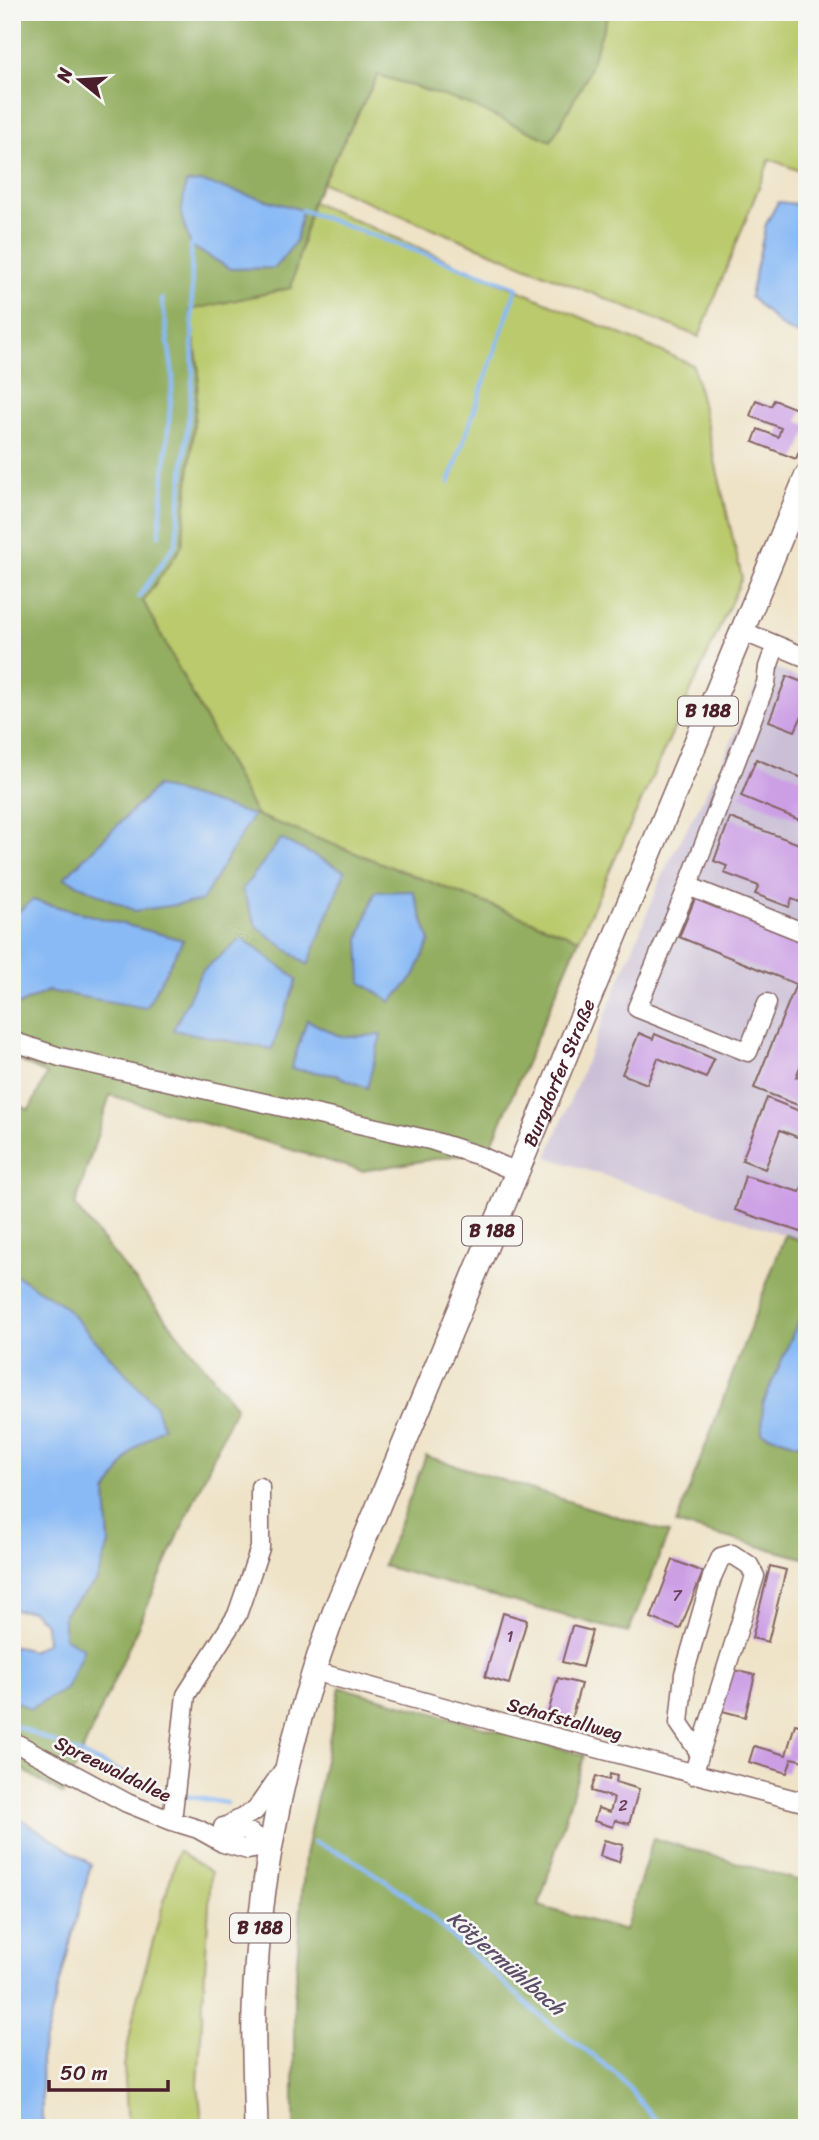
<svg xmlns="http://www.w3.org/2000/svg" width="819" height="2140" font-family="Sriracha,sans-serif">
  <style>
    .industrial { fill: #cabfd6 }
    .green { fill: #baca6d; stroke: #82744c; stroke-width: 2 }
    .forest { fill: #93ae60; stroke: #6e6646; stroke-width: 2; fill-rule: evenodd }
    .water { fill: #89baf5; stroke: #6a6c90; stroke-width: 2 }
    .lines { fill: none; stroke-linecap: round; stroke-linejoin: round }
    .stream { stroke: #89baf5; stroke-width: 4.5 }
    .building { fill: #cc9fe5 }
    .minor-casing { stroke: #846462; stroke-width: 21 }
    .major-casing { stroke: #846462; stroke-width: 26 }
    .minor { stroke: #fff; stroke-width: 18 }
    .major { stroke: #fff; stroke-width: 23 }
    .labels { text-anchor: middle; dominant-baseline: central; stroke-width: 5; stroke-linejoin: round; paint-order: stroke }
    .number-label { font-size: 16px; fill: #6a3f5a }
    .shield { fill: #f6f6f2; stroke: #7e6067; stroke-width: 2 }
    .shield-label { font-size: 18px; font-weight: bold; fill: #4a1f2b }
    .street-label { font-size: 19px; fill: #4a1f2b; stroke: #f6f6f2 }
    .water-label { font-size: 21px; font-style: italic; fill: #5d4e68; stroke: #f6f6f2 }
  </style>
  <rect width="100%" height="100%" fill="#f6f6f2"/>
  <filter id="ink" filterUnits="userSpaceOnUse"><feTurbulence type="fractalNoise" baseFrequency=".0143" numOctaves="2"/><feDisplacementMap in="SourceGraphic" scale="14" xChannelSelector="R" yChannelSelector="G"/><feConvolveMatrix kernelMatrix="1 2 1 2 8 2 1 2 1" color-interpolation-filters="sRGB"/></filter>
  <filter id="wash" filterUnits="userSpaceOnUse"><feTurbulence type="fractalNoise" baseFrequency=".00686" numOctaves="4" result="noise"/><feDisplacementMap in="SourceGraphic" scale="28" xChannelSelector="R" yChannelSelector="G"/><feGaussianBlur stdDeviation="1.57" result="paint"/><feColorMatrix in="noise" values="0 0 0 0 0 0 0 0 0 0 0 0 0 0 0 0 0 1.4 0 .05"/><feComposite in="paint" operator="in"/></filter>
  <g filter="url(#wash)">
    <rect width="100%" height="100%" fill="#efe3c7"/>
    <path class="industrial" d="M775,668L807,681V1242L547,1157L667,865L717,773L761,676Z"/>
    <path class="green" d="M609,12H807V174L770,159L699,337L322,183L378,75L465,103L586,78Z
      M312,202L693,365L742,578L579,939L256,815L143,601L182,546L199,373L190,309L291,288Z
      M178,1851L211,1872L198,2085L203,2128H128L124,2066L136,2002Z"/>
    <path class="forest" d="M12,12H609L586,78L551,141L465,103L378,75L312,202L291,288L190,310L199,373L182,546L143,601L256,815L579,939L489,1150L362,1171L110,1095L75,1206L236,1406L63,1795L12,1763V1699L30,1709L64,1637V1613L96,1582L109,1544L106,1493L133,1450L63,1305L12,1273V1101L29,1110L47,1074L12,1057V1008L48,991L83,996L183,940L33,900L12,917ZM307,1020L341,1037L367,1087L336,1075L291,1069Z
      M785,1235L807,1242V1306L803,1310L762,1433L807,1447V1559L676,1524Z
      M426,1456L669,1533L628,1633L383,1566Z
      M340,1687L584,1755L539,1906L625,1931L653,1838L807,1883V2128H294V2001L305,1856Z"/>
    <path class="water" d="M202,182L302,210L296,241L275,268L231,269L191,246L181,215L186,183Z
      M778,202L797,204L807,209V281L798,309L804,323L803,330L796,334L782,327L750,297L766,224Z
      M157,786L253,815L202,901L135,911L64,878Z
      M281,839L345,871L308,965L257,927L242,890Z
      M413,891L430,941L413,978L391,1002L361,982L359,939L375,892Z
      M32,900L183,940L146,1008L48,991L12,1008V917Z
      M242,938L297,979L272,1049L173,1030L202,971Z
      M307,1020L341,1037L381,1035L367,1088L336,1075L291,1069Z
      M12,1273L63,1305L155,1405L163,1427L133,1450L106,1493L109,1544L96,1582L64,1613V1637L84,1649L66,1689L30,1709L12,1699V1645L31,1651L47,1643L46,1624L32,1611L12,1610Z
      M807,1306V1447L762,1433L763,1404L803,1310Z
      M12,1813L91,1864L41,2055L42,2118L45,2128H12Z"/>
    <g class="lines">
      <path class="stream" d="M302,210L517,287L449,483
        M159,535L173,376L162,299
        M139,597L176,543L193,374L191,246
        M12,1724L168,1793
        M186,1796L226,1803
        M313,1842L351,1858L406,1895L545,2020L617,2074L662,2128"/>
    </g>
    <g id="blocks">
      <path class="building" d="M756,400L771,406L774,400L802,411L798,421L807,425V431L796,459L753,442L758,429L778,437L781,428L750,416Z
        M787,676L807,684V701L804,709L807,710V720L801,718L795,731L769,721Z
        M756,759L807,780V823L741,796Z
        M730,818L807,847V905L792,899L789,907L755,894L759,886L724,873L727,866L714,861Z
        M696,896L807,940V1050L796,1077L807,1081V1089L800,1106L754,1088L796,984L679,937Z
        M639,1033L653,1039L655,1034L714,1059L706,1078L658,1058L647,1084L622,1074Z
        M767,1098L802,1112L807,1099V1141L780,1130L765,1169L742,1160Z
        M807,1174V1234L735,1210L745,1176L800,1192Z
        M673,1560L703,1572L680,1629L651,1618Z
        M770,1566L786,1570L768,1642L752,1638Z
        M503,1613L527,1620L509,1684L485,1677Z
        M572,1626L592,1631L582,1667L562,1662Z
        M730,1669L755,1675L745,1717L719,1710Z
        M558,1678L581,1684L571,1719L548,1713Z
        M795,1724L807,1727V1762L792,1758L787,1773L749,1762L754,1746L786,1755Z
        M610,1774L617,1776L616,1782L639,1789L629,1824L615,1820L613,1827L594,1821L598,1808L610,1812L614,1798L591,1791L596,1776L609,1780Z
        M604,1840L623,1845L619,1862L600,1856Z"/>
    </g>
  </g>
  <g filter="url(#ink)">
    <use href="#blocks" fill-opacity="0" stroke="#846462" stroke-width="2"/>
    <g class="lines">
      <defs>
        <path id="minor" d="M742,631L807,658
          M776,645L768,667L766,683L688,886L807,934
          M688,886L637,1008L748,1052L767,1003
          M12,1041L60,1057L430,1140L480,1156L517,1172
          M313,1671L512,1726L807,1803
          M12,1741L127,1803L172,1821L198,1829L223,1843L248,1850L271,1846
          M693,1775L755,1576L749,1565L732,1554L721,1557L712,1577L684,1674L679,1723L699,1752
          M172,1821L186,1695L237,1615L260,1548V1487
          M223,1827L246,1830L271,1846
          M225,1827L255,1811L282,1772"/>
        <g id="major">
          <path id="s1" d="M256,2128C255,2089 253,2049 254,2011C258,1874 288,1737 335,1610L807,475"/>
        </g>
      </defs>
      <use href="#minor" class="minor-casing"/>
      <use href="#major" class="major-casing"/>
      <use href="#minor" class="minor"/>
      <use href="#major" class="major"/>
    </g>
  </g>
  <g class="labels">
    <g class="number-label">
      <text x="677" y="1595">7</text>
      <text x="510" y="1636">1</text>
      <text x="623" y="1805">2</text>
    </g>
    <g class="shield">
      <rect x="678" y="696.5" width="60" height="29" rx="5"/>
      <rect x="462" y="1216.5" width="60" height="29" rx="5"/>
      <rect x="230" y="1913.5" width="60" height="29" rx="5"/>
    </g>
    <g class="shield-label">
      <text x="708" y="711">B 188</text>
      <text x="492" y="1231">B 188</text>
      <text x="260" y="1928">B 188</text>
    </g>
    <g class="street-label">
      <text stroke="none"><textPath href="#s1" startOffset="1110">Burgdorfer Straße</textPath></text>
      <text transform="translate(565 1719) rotate(15)">Schafstallweg</text>
      <text transform="translate(113 1769) rotate(26)">Spreewaldallee</text>
    </g>
    <g class="water-label">
      <text transform="translate(506 1963) rotate(41)">Kötjermühlbach</text>
    </g>
  </g>
  <rect width="819" height="2140" fill="none" stroke="#f6f6f2" stroke-width="42"/>
  <g transform="translate(80 80) rotate(288)" stroke="#f6f6f2" stroke-width="5" paint-order="stroke">
  <path d="M0-5L12 26L0 18L-12 26Z" fill="#4a1f2b"/>
  <text y="-10" font-size="19" font-weight="bold" text-anchor="middle" fill="#4a1f2b">N</text>
  </g>
  <path d="M49 2080v10h119v-10" fill="none" stroke="#4a1f2b" stroke-width="3.5"/>
  <text x="60" y="2080" font-size="21" fill="#4a1f2b" stroke="#f6f6f2" stroke-width="5" paint-order="stroke">50 m</text>
</svg>
